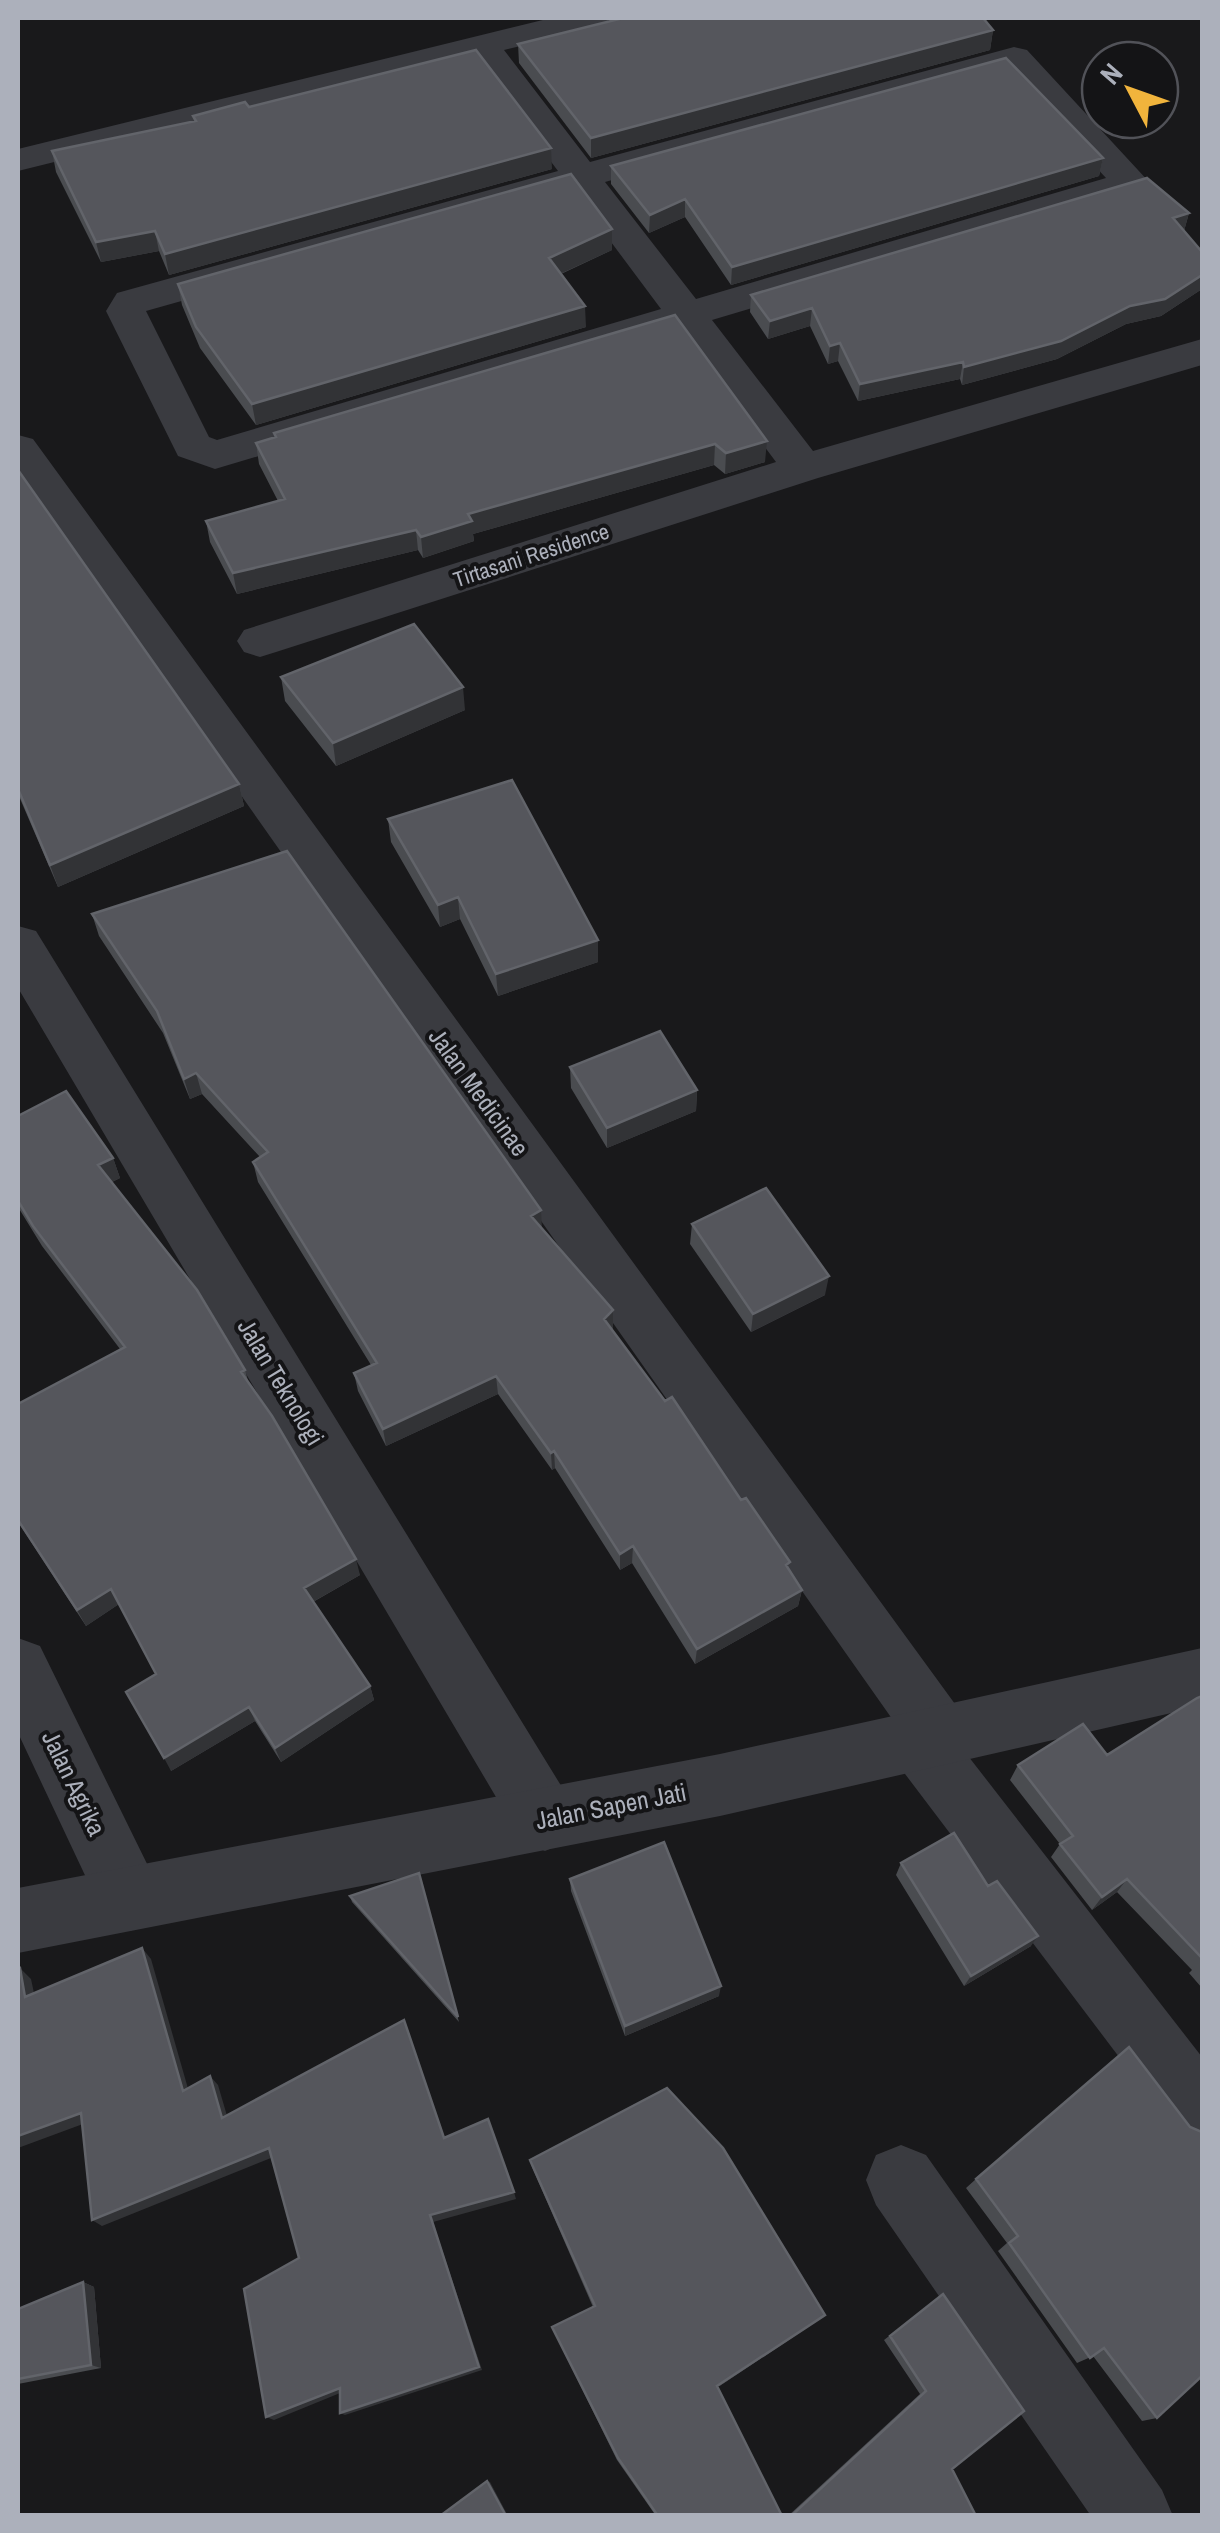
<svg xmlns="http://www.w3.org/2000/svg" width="1220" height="2533" font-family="'Archivo Narrow',sans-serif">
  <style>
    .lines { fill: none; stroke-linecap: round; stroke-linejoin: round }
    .minor { fill: #3a3b40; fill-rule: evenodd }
    .tertiary { fill: #3a3b40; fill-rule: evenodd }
    .wall { fill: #4a4c50 }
    .shaded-wall { fill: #323336 }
    .building { fill: #55565c; stroke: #62646a; stroke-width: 2.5 }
    .labels { text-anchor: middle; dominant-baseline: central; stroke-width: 8; stroke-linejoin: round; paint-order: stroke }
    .far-street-label { font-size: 22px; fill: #acb0bb; stroke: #141416 }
    .street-label { font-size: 25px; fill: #acb0bb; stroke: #141416 }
  </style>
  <rect width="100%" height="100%" fill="#19191b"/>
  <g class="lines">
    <path class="minor" d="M551,18H610L605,26L504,50L590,162L1014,47L1027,50L1150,183L1144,191L712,320L813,451L1202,339V365L818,478L276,652L260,657L244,652L237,641L244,630L776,462L678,331L215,469L178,456L106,311L117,293L558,171L473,58L18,171V149ZM1006,71L1106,178L696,299L605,182ZM573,191L661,309L217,440L209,437L146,311Z
      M18,435L33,439L963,1715L972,1736L965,1752L1202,2057V2145L1178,2135L896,1762L887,1741L895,1723L18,479Z
      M18,926L36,931L568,1797L577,1819L568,1841L545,1851L522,1841L18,988Z
      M18,1638L40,1646L153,1876L162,1899L153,1922L130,1931L107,1922L18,1733Z
      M901,2145L926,2155L1162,2490L1173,2516H1091L876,2205L866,2180L876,2155Z"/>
    <path class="tertiary" d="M1202,1648V1706L720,1816L18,1953V1888L720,1754Z"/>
  </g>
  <path class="wall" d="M993,30L990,50L591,158L519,63L518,44Z
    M249,107L552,169L169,275L159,251L101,262L56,172L52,151L194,121L193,116Z
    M1103,158L1099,176L731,285L685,217L649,233L611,184V166Z
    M1189,213L1184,231L1202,252V289L1161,316L1126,324L1057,359L962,385L960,379L858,401L838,361L828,364L810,326L768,339L750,312L751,295Z
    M612,250L561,274L586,327L256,425L200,348L182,305L178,284Z
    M675,315L765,462L725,474L714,465L473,534L474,541L423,558L418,550L237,594L210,542L206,521L278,501L259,464L256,443L275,438L274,433Z
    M18,470L239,784L244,806L58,887L18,794Z
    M281,677L465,710L336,766L285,701Z
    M388,819L598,962L498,996L460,919L440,927L391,842Z
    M92,914L542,1229L613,1310L612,1330L789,1570L802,1590L798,1606L695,1664L632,1563L620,1570L555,1468L552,1470L498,1394L386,1446L358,1391L354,1373L371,1365L258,1182L253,1162L260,1157L202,1094L190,1099L163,1033L99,936Z
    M570,1067L697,1090L696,1111L607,1148L571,1088Z
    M18,1116L113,1158L120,1178L112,1182L245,1370L249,1384L360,1575L313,1602L370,1686L374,1700L281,1762L255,1721L171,1771L156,1674L119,1604L86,1626L18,1522V1404L120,1349L42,1246L18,1207Z
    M692,1224L825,1295L751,1332L690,1244Z
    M1202,1696V1988L1189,1973L1192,1970L1117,1892L1092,1910L1051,1857L1060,1844L1010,1780L1018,1765L1107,1755Z
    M901,1863L988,1886L1031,1946L964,1986L896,1875Z
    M420,1879L459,2022L352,1902L350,1896Z
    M570,1879L719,1996L625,2036L571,1891Z
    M530,2160L820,2319L718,2387L782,2516H656L617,2460L554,2332L552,2327L593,2307L532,2167Z
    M976,2179L1157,2418L1142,2421L1093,2356L1077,2363L998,2251L1007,2243L966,2188Z
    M83,2282L94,2287L101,2368L18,2384V2309Z
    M943,2294L952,2469L976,2516H788L920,2394L884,2340Z"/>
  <path class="shaded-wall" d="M993,30L990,50L591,158V138Z
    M551,148L552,169L169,275L165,254Z
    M1103,158L1099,176L731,285L732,267Z
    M685,199V217L649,233L650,215Z
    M1189,213L1184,231L1173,218Z
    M612,229V250L549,279V258Z
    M155,231L159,251L101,262L96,242Z
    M1202,275V289L1161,316L1126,324L1057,359L962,385L964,367L1130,306Z
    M585,306L586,327L256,425L252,404Z
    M812,308L810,326L768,339L770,321Z
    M840,343L838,361L828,364L830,346Z
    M963,362L960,379L858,401L860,384Z
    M767,441L765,462L725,474L726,453Z
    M715,444L714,465L473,534L474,541L423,558L421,537L468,514Z
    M416,530L418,550L237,594L233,573Z
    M463,687L465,710L336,766L333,743Z
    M239,784L244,806L58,887L50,865Z
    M458,897L460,919L440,927L438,905Z
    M598,940V962L498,996L496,974Z
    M196,1073L202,1094L190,1099L184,1079Z
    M697,1090L696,1111L607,1148V1128Z
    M113,1158L120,1178L106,1185L98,1165Z
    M541,1210L542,1229L531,1216Z
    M829,1276L825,1295L751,1332L753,1314Z
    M613,1310V1329L604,1338V1319Z
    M496,1376L498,1394L386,1446L383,1429Z
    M554,1451L555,1468L552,1470L551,1453Z
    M633,1546L632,1563L620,1570V1554Z
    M356,1559L360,1575L309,1604L304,1588Z
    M111,1589L119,1604L86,1626L77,1610Z
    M802,1590L798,1606L695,1664L697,1649Z
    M370,1686L374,1700L281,1762L275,1748Z
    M249,1707L255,1721L171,1771L164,1758Z
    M1127,1879L1117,1892L1092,1910L1102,1897Z
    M1038,1936L1031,1946L964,1986L971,1976Z
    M142,1948L151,1959L191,2099L183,2091Z
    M20,1968L31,1979L37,2007L25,1997Z
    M721,1986L719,1996L625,2036V2026Z
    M210,2076L218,2085L230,2126L222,2118Z
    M81,2113L91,2121L18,2148V2136Z
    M269,2148L276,2156L102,2226L92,2220Z
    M514,2192L516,2199L433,2222L482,2370L345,2415L340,2413L430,2215Z
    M83,2282L94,2287L101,2368L91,2365Z
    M825,2315L820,2319L715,2389L717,2386Z
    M340,2388L345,2391L274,2420L266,2417Z
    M487,2481L490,2482L508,2516H506Z"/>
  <path class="building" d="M623,18H983L993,30L591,138L518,44Z
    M476,50L551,148L165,254L155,231L96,242L52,151L196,121L193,116L245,102L249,107Z
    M1006,58L1103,158L732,267L685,199L650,215L611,166Z
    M571,174L612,229L549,258L585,306L252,404L196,327L178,284Z
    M1147,178L1189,213L1173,218L1202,252V275L1165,299L1130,306L1061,341L964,367L963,362L860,384L840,343L830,346L812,308L770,321L751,295Z
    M675,315L767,441L726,453L715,444L468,514L472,521L421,537L416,530L233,573L206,521L285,499L256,443L276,437L274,433Z
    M18,470L239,784L50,865L18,789Z
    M414,624L463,687L333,743L281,677Z
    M512,780L598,940L496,974L458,897L438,905L388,819Z
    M287,851L541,1210L531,1216L613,1310L604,1319L665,1401L672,1397L741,1500L746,1498L790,1562L786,1565L802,1590L697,1649L633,1546L620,1554L554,1451L551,1453L496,1376L383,1429L354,1373L377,1363L253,1162L268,1152L196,1073L184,1079L157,1011L92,914Z
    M660,1031L697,1090L607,1128L570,1067Z
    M66,1091L113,1158L98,1165L197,1290L245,1370L241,1372L272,1416L356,1559L304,1588L370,1686L275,1748L249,1707L164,1758L126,1692L156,1674L111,1589L77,1610L18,1520V1404L125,1347L33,1226L18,1201V1116Z
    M766,1188L829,1276L753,1314L692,1224Z
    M1202,1696V1958L1127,1879L1102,1897L1060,1844L1073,1836L1018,1765L1083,1724L1107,1755L1197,1698Z
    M954,1833L988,1886L997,1881L1038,1936L971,1976L901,1863Z
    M664,1842L721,1986L625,2026L570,1879Z
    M419,1873L458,2017L350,1896Z
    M142,1948L183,2091L210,2076L222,2118L404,2020L444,2138L488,2119L514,2192L430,2215L479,2367L340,2413V2388L266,2417L244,2289L299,2258L269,2148L92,2220L81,2113L18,2136V1969L20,1968L25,1997Z
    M1129,2047L1190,2127L1202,2132V2376L1157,2418L1104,2348L1090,2358L1009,2243L1018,2236L976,2179Z
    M667,2088L723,2148L825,2315L717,2386L782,2516H658L618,2458L552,2327L595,2306L530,2160Z
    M83,2282L91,2365L18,2379V2309Z
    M943,2294L1024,2411L952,2469L976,2516H791L926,2391L890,2336Z
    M487,2481L506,2516H440Z"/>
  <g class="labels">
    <g class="far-street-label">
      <text transform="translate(531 555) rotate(-18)">Tirtasani Residence</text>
    </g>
    <g class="street-label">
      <text transform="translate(479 1092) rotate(54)">Jalan Medicinae</text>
      <text transform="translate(281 1382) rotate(59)">Jalan Teknologi</text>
      <text transform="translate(74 1783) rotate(64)">Jalan Agrika</text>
      <text transform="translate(611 1806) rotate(-11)">Jalan Sapen Jati</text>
    </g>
  </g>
  <rect width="1220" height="2533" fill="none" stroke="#acb0bb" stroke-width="40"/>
  <g transform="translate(1130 90) rotate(311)"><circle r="48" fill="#141416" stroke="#515258" stroke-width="2.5"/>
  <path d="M0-8L18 38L0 25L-18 38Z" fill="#f1b43c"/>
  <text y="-15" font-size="28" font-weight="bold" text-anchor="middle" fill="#acb0bb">N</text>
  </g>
</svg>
